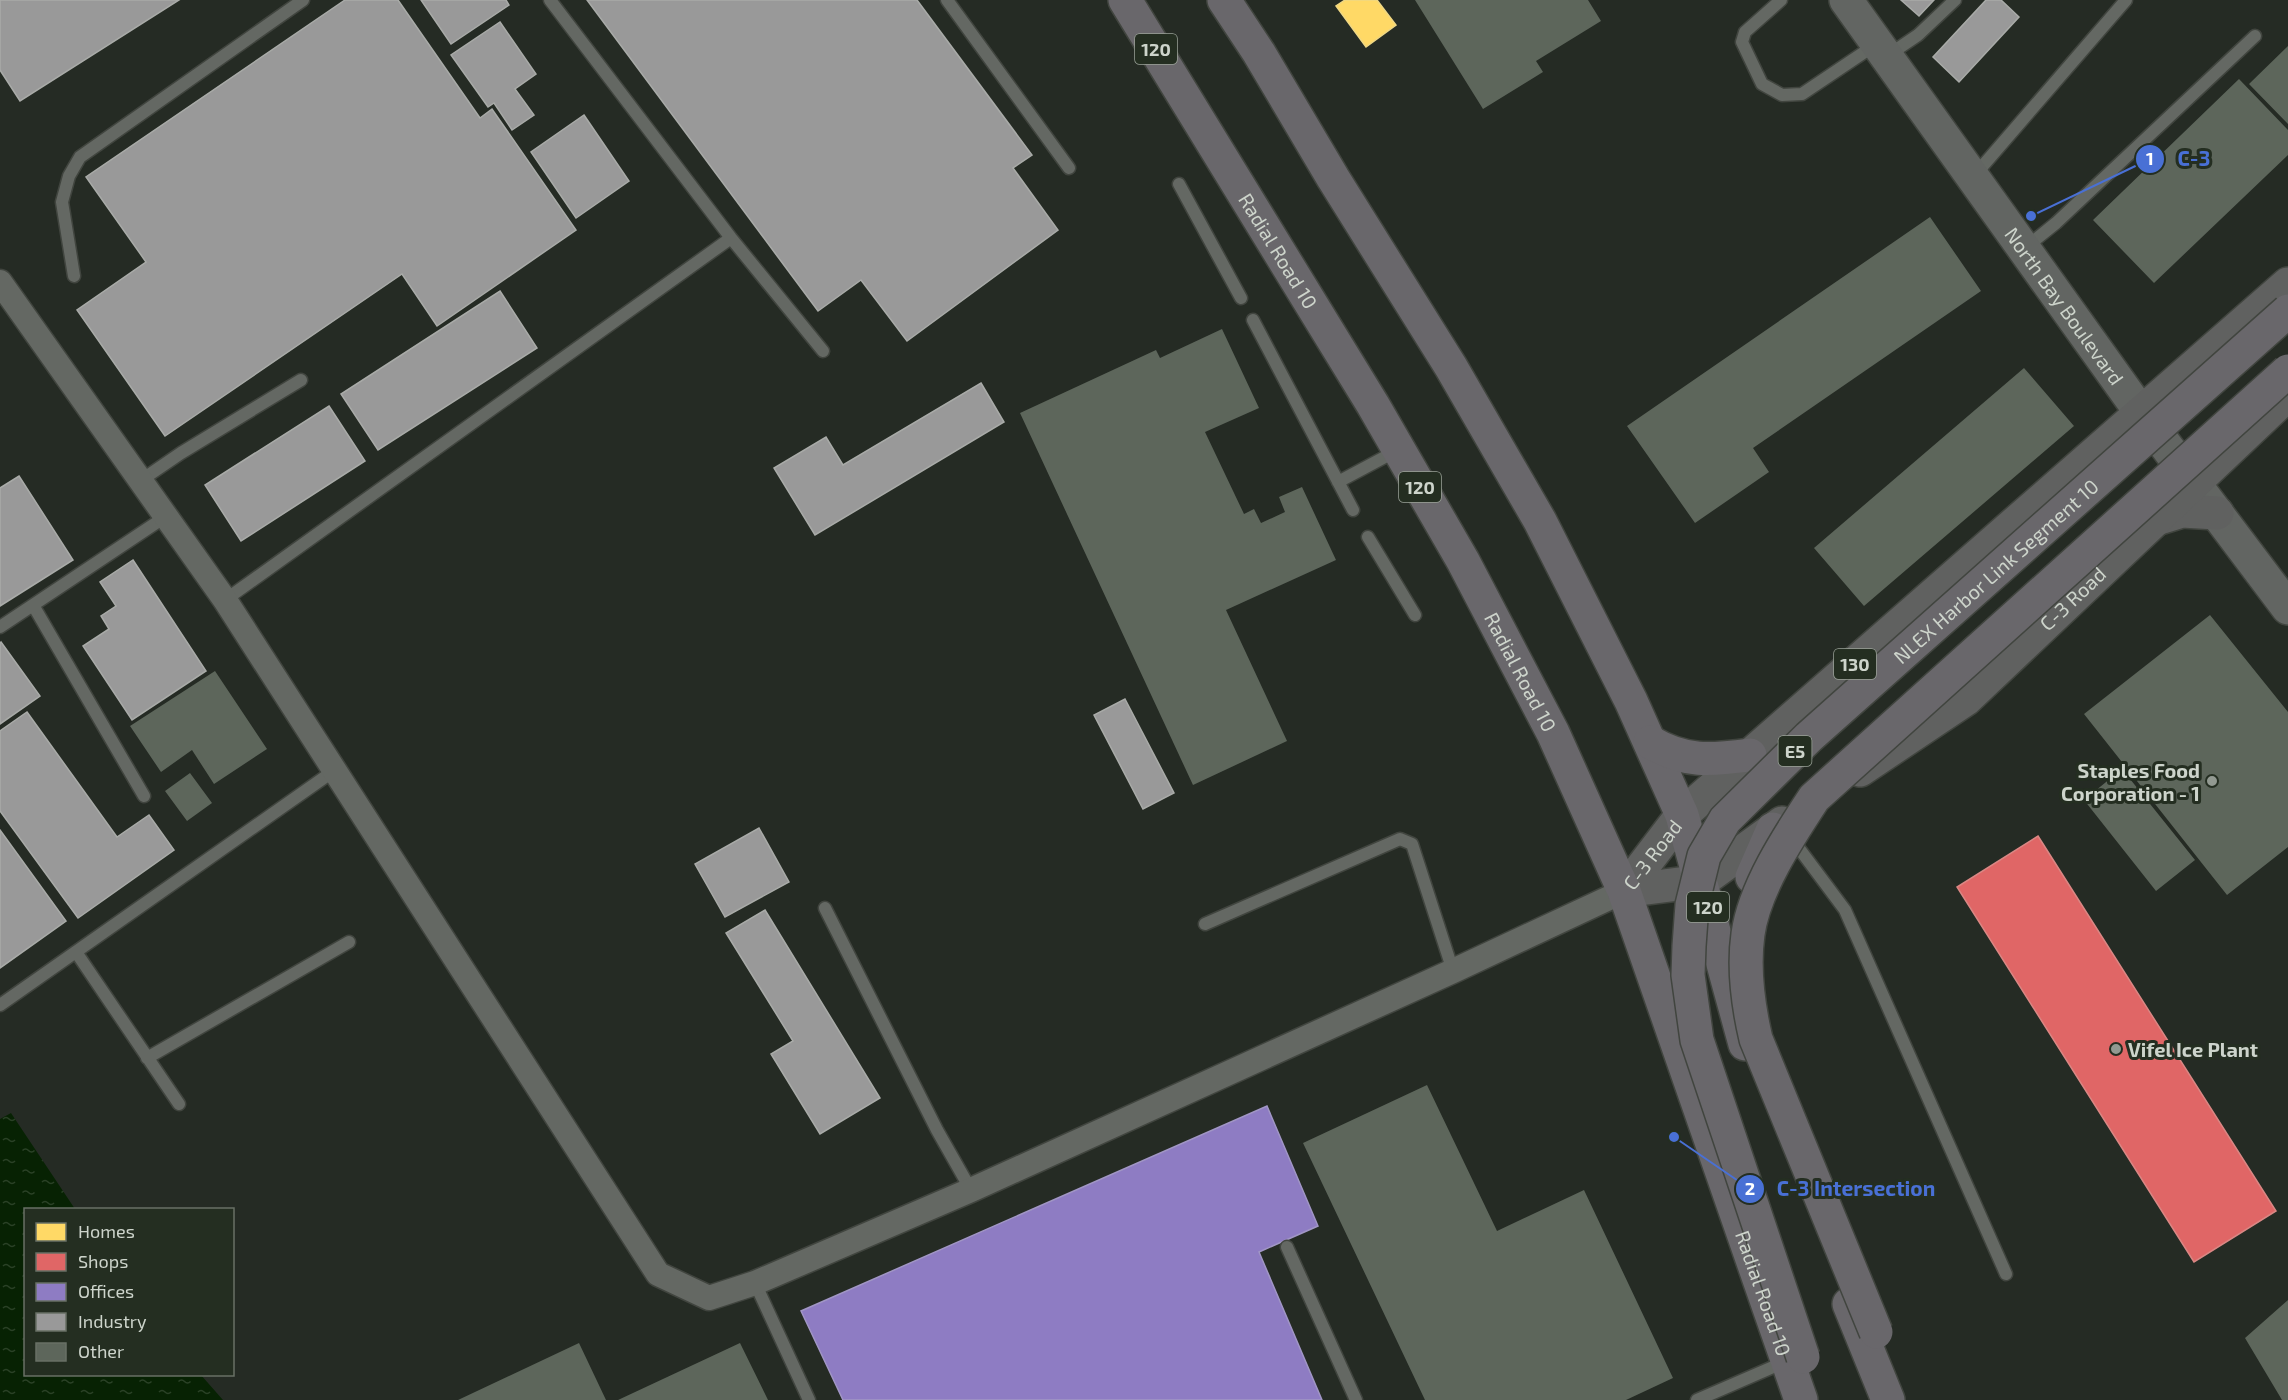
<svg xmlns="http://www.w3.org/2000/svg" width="2288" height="1400" font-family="'Exo 2',sans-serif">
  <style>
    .water { fill: url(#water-ripples) }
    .homes { fill: #ffd966; stroke: #f0d884; stroke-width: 1.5 }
    .shops { fill: #e06666; stroke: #da8784; stroke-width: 1.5 }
    .offices { fill: #8e7cc3; stroke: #a196c5; stroke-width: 1.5 }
    .industry { fill: #999; stroke: #a9aba8; stroke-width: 1.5 }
    .building { fill: #5d665b }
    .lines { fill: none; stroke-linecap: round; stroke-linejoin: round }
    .lane-casing { stroke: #41453f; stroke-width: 15 }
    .street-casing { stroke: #41453f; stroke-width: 27 }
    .secondary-casing { stroke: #41453f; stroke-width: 36 }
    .primary-casing { stroke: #41453f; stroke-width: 36 }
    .highway-casing { stroke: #41453f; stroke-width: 36 }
    .lane { stroke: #646863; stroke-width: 12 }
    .street { stroke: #646863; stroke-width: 24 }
    .secondary { stroke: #626562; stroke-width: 33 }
    .primary { stroke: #606160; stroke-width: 33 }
    .highway { stroke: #69676b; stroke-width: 33 }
    .highway-bridge-casing { stroke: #41453f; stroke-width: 36; stroke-linecap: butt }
    .highway-bridge { stroke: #69676b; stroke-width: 33 }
    .poi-dot { fill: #929991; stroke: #242e21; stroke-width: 2 }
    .labels { text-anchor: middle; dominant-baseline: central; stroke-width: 6; stroke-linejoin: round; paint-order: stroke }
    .shield { fill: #242e21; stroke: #9aa298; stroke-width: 1.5 }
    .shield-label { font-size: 18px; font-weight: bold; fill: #cdd4cb }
    .street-label { font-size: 20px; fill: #cdd4cb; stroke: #242e21 }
    .poi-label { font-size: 20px; font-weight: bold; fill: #cdd4cb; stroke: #242e21; text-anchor: end }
    .leader { fill: none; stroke: #4970d5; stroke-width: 2 }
    .callout-dot { fill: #4970d5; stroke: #242e21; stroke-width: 2 }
    .mark-label { font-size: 18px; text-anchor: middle; font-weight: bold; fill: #fff }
    .callout-label { font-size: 21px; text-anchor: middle; font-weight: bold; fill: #4970d5; stroke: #242e21; stroke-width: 6; stroke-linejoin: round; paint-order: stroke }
  </style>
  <defs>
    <pattern id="water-ripples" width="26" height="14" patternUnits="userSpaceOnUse" patternTransform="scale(1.5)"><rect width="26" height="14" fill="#072203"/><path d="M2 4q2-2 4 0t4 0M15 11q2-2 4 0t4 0" fill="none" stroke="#2a4126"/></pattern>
  </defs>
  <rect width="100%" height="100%" fill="#252b24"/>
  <path class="water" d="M11,1113L75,1209L26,1210V1374L201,1375L223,1400H0V1119Z"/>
  <path class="homes" d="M1345,0H1377L1396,25L1366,47L1336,6Z"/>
  <path class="shops" d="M2038,836L2276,1211L2194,1262L1957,887Z"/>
  <path class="offices" d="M1267,1106L1318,1226L1259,1252L1322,1400H843L801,1311Z"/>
  <path class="industry" d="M0,0H179L20,101L0,70Z
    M345,0H398L480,118L492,109L576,230L437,326L402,274L165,436L77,310L146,262L86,177Z
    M421,0H506L509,5L451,44Z
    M587,0H917L1032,155L1013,168L1058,230L907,341L861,280L818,311Z
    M1901,0H1934L1919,16Z
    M1986,0H2001L2019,17L1959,82L1933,57Z
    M500,22L536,74L515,89L534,115L512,130L494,103L488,107L451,55Z
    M584,115L629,181L576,218L531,152Z
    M500,291L537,348L378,450L341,394Z
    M981,383L1004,422L815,535L774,468L826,437L843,465Z
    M329,406L365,461L241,541L205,485Z
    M19,476L73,560L0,606V488Z
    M133,560L206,671L132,720L83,646L109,629L101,616L116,606L100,582Z
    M1,642L40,696L0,724V643Z
    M1125,699L1174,793L1143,809L1094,715Z
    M27,712L117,837L149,815L174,850L78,918L0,811V731Z
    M759,828L789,882L725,917L695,864Z
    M0,830L66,921L0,968Z
    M765,910L880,1098L820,1134L771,1054L793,1041L726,933Z"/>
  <path class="building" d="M1415,0H1588L1601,21L1536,61L1543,72L1483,109Z
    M2288,46V124L2249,84Z
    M2239,79L2288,130V155L2154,283L2093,220Z
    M1930,217L1981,291L1753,448L1769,472L1695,523L1627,426Z
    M1222,329L1259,408L1205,432L1244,514L1254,509L1261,523L1285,512L1279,497L1302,487L1336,560L1226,610L1287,741L1193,785L1020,413L1156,350L1160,358Z
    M2024,368L2074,426L1864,606L1814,548Z
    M2210,615L2288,712V847L2227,895L2084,714Z
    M215,671L267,749L214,784L192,750L161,772L130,726Z
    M2122,769L2195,860L2156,891L2084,800Z
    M190,773L212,803L187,821L165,791Z
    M1427,1085L1497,1231L1584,1190L1673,1378L1626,1400H1425L1303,1143Z
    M2288,1300V1400H2282L2245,1338Z
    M579,1343L606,1400H458Z
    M740,1343L768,1400H618Z"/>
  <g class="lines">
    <defs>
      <path id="lane" d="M550,0L731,238L823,351
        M947,0L1069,168
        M1781,0L1745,32L1742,42L1762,84L1782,95L1802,94L1875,45
        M1887,56L1918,35L1955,0
        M1974,176L2126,0
        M1179,184L1241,298
        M2025,248L2056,223L2255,36
        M74,276L62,202L69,176L80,157L303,0
        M1253,320L1353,510
        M140,481L181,453L301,380
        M1338,482L1398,450
        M1368,537L1415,615
        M225,600L731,238
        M33,605L144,796
        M0,627L165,517
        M1792,839L1845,910L2006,1274
        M825,908L937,1130L971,1190
        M1205,924L1400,839L1412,844L1453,971
        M76,952L179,1104
        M0,1005L335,770
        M147,1058L349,942
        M1287,1247L1356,1400
        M755,1283L809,1400
        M1697,1400L1787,1361"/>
      <path id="street" d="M0,282L225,600L658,1274L709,1298L755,1283L971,1190L1453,971L1624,891"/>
      <g id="secondary">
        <path id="s1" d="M1846,0L2142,414L2288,608"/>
      </g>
      <g id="primary">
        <path d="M2153,520L2182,511L2217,513"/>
        <path id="s2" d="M1860,770L1966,699L2288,394"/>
        <path id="s3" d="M1624,891L1682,815L2288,284"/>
        <path d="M1624,891L1702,881L1782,823"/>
      </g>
      <g id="highway">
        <path id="s4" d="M1125,0L1373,405L1463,561L1553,733L1624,891L1801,1400"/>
        <path d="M1224,0L1259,53L1333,178L1451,367L1540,521L1631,701L1682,815L1745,1044"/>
        <path d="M1650,742C1685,763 1711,760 1750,755"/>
        <path d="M1752,877L1773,829"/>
        <path d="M1849,1304L1888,1400"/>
      </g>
    </defs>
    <use href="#lane" class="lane-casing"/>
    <use href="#street" class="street-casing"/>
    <use href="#secondary" class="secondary-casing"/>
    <use href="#primary" class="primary-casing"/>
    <use href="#highway" class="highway-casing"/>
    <use href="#lane" class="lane"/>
    <use href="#street" class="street"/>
    <use href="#secondary" class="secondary"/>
    <use href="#primary" class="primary"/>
    <use href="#highway" class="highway"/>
    <defs>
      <g id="highway-bridge">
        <path d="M1876,1332L1756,1039C1748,1005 1743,970 1748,934C1754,889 1789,836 1814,798L2288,371"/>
        <path id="s5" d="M1803,1357L1697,1040L1688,975L1689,946L1692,905L1704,856L1725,820L1809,737L2288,311"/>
      </g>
    </defs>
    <use href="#highway-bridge" class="highway-bridge-casing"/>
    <use href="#highway-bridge" class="highway-bridge"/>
  </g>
  <g class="poi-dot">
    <circle cx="2212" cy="781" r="6"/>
    <circle cx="2116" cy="1049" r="6"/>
  </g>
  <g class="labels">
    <g class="shield">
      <rect x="1135" y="34" width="42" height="30" rx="4.5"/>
      <rect x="1399" y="472" width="42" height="30" rx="4.5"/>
      <rect x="1834" y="649" width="42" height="30" rx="4.5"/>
      <rect x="1778.5" y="736" width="33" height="30" rx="4.5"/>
      <rect x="1687" y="892" width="42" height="30" rx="4.5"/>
    </g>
    <g class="shield-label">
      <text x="1156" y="49">120</text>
      <text x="1420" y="487">120</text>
      <text x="1855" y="664">130</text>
      <text x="1795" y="751">E5</text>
      <text x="1708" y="907">120</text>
    </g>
    <g class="street-label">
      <text stroke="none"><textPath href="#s4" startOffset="294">Radial Road 10</textPath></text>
      <text stroke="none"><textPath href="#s1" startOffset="376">North Bay Boulevard</textPath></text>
      <text stroke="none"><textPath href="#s5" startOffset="930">NLEX Harbor Link Segment 10</textPath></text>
      <text stroke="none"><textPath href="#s2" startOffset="274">C-3 Road</textPath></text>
      <text stroke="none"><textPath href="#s4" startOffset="780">Radial Road 10</textPath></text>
      <text stroke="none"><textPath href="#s3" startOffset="46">C-3 Road</textPath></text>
      <text stroke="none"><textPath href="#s4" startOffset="1448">Radial Road 10</textPath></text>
    </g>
    <g class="poi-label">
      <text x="2200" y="770">Staples Food<tspan x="2200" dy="23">Corporation - 1</tspan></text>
      <text x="2128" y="1049" text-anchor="start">Vifel Ice Plant</text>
    </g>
  </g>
  <path class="leader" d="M2031 216L2150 159M1674 1137L1750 1189"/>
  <g class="callout-dot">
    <circle cx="2031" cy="216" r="6"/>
    <circle cx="1674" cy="1137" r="6"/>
    <circle cx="2150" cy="159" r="15"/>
    <circle cx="1750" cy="1189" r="15"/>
  </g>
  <g class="mark-label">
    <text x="2150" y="165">1</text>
    <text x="1750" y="1195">2</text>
  </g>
  <g class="callout-label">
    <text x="2194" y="166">C-3</text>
    <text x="1856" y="1196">C-3 Intersection</text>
  </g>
  <rect x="24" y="1208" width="210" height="168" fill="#242e21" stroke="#687065" stroke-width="1.5"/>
  <rect x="36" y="1223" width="30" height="18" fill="#ffd966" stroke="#687065" stroke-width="1.5"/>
  <text x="78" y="1238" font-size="18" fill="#cdd4cb">Homes</text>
  <rect x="36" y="1253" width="30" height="18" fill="#e06666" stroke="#687065" stroke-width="1.5"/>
  <text x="78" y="1268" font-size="18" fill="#cdd4cb">Shops</text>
  <rect x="36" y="1283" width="30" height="18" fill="#8e7cc3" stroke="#687065" stroke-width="1.5"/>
  <text x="78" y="1298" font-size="18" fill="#cdd4cb">Offices</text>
  <rect x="36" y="1313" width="30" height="18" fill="#999999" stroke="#687065" stroke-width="1.5"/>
  <text x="78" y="1328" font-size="18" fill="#cdd4cb">Industry</text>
  <rect x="36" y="1343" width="30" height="18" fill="#5d665b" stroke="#687065" stroke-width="1.5"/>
  <text x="78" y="1358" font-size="18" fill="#cdd4cb">Other</text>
</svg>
